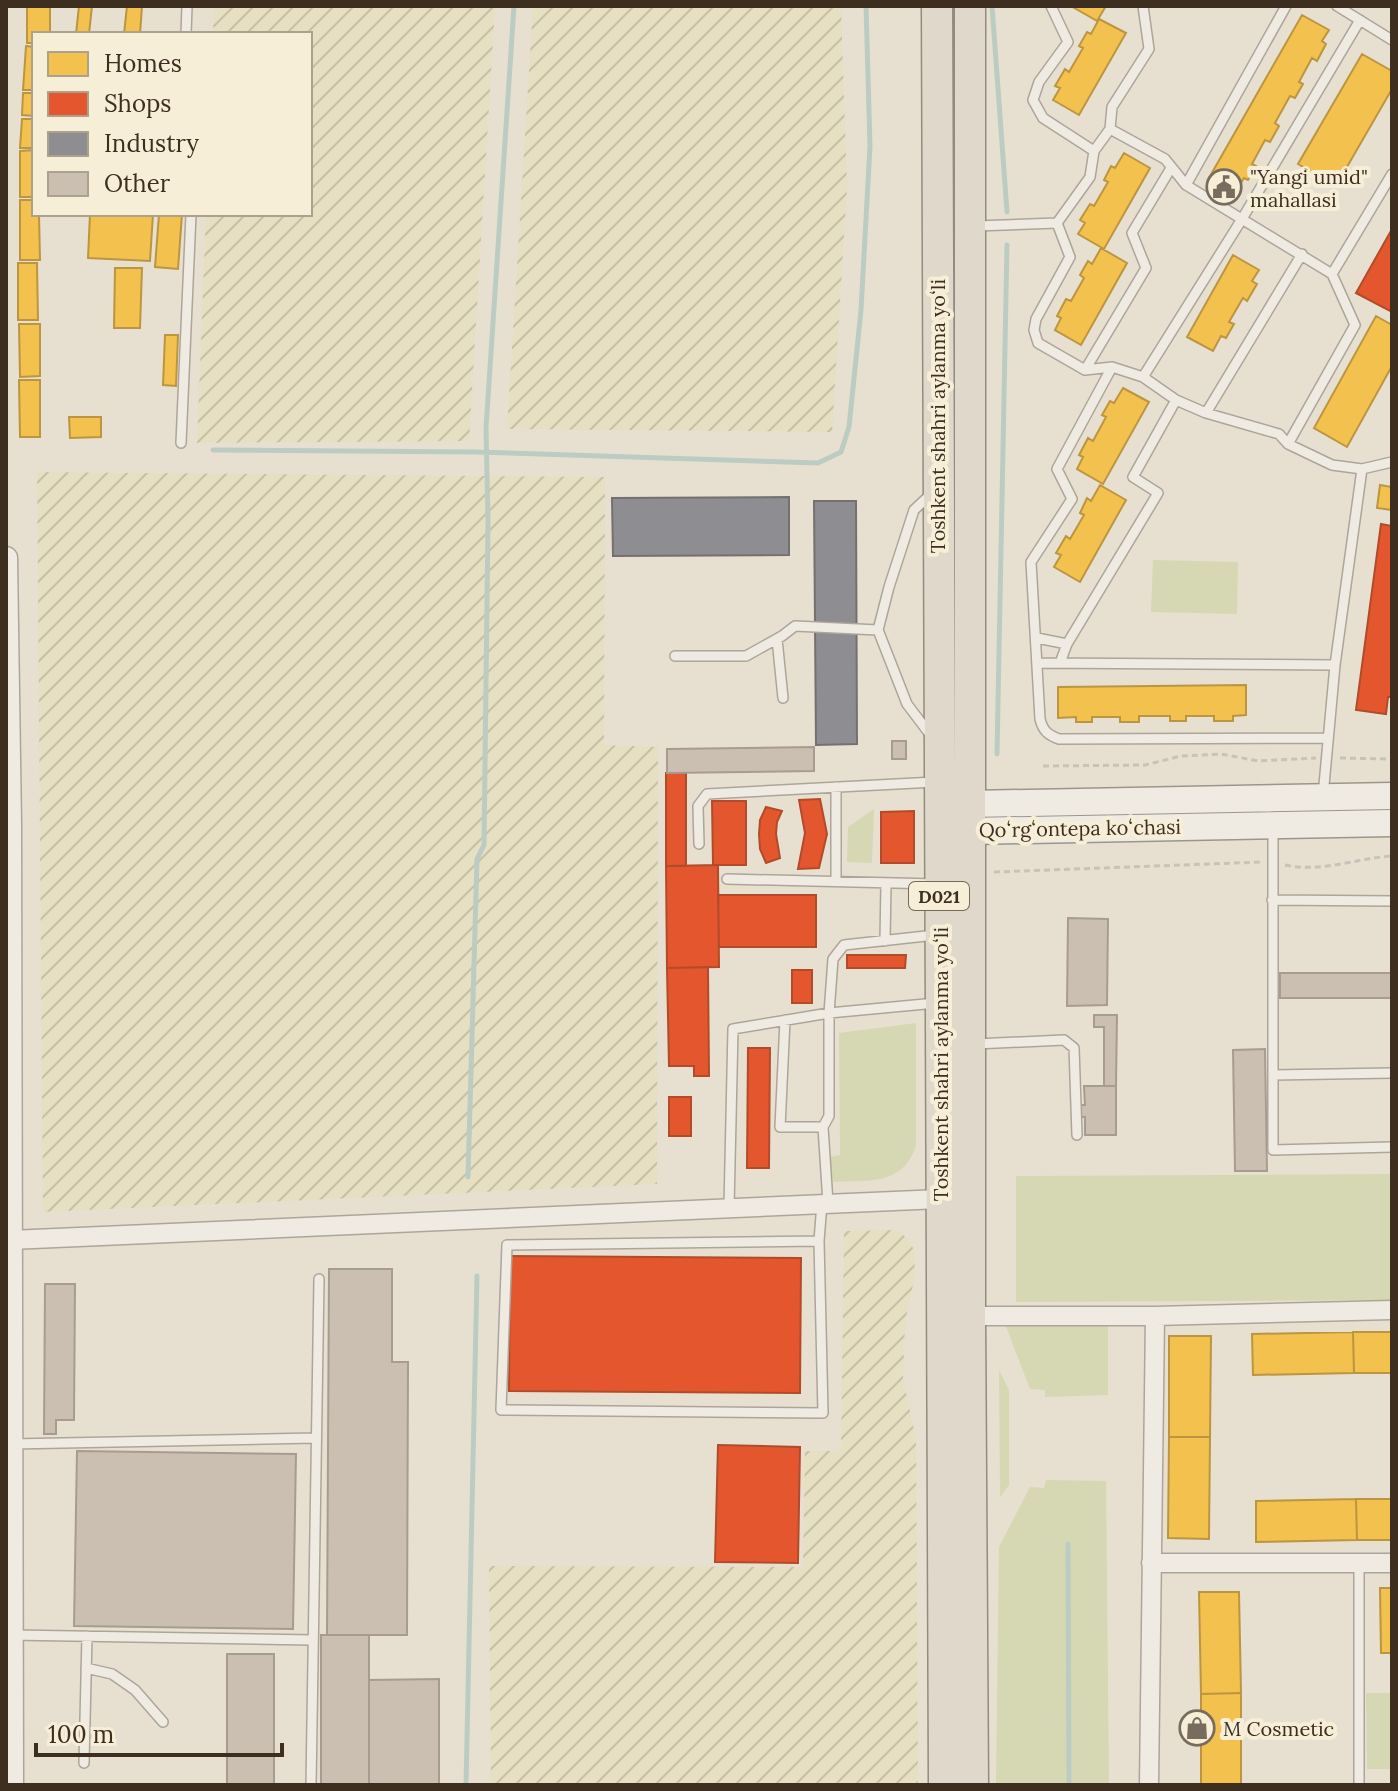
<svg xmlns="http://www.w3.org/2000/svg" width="1398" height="1791" font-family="Lora,serif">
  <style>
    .farmland { fill: url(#farmland-furrows) }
    .green { fill: #d6d7b3 }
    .homes { fill: #f2c14e; stroke: #bc9540; stroke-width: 2 }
    .shops { fill: #e4572e; stroke: #b24b2a; stroke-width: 2 }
    .industry { fill: #8d8d92; stroke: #757070; stroke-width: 2 }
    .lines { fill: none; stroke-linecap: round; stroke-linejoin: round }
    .stream { stroke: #bcccc2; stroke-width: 5 }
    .building { fill: #cbbfb2; stroke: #a89c90; stroke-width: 2 }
    .service-casing { stroke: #ada599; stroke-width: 12 }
    .minor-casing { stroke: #ada599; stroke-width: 21 }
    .tertiary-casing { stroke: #ada599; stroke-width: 25 }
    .secondary-casing { stroke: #9c958a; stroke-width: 29 }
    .trunk-casing { stroke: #928b80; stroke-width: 33 }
    .path { stroke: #c8c2b9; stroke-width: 3; stroke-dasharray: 6 4; stroke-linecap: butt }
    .service { stroke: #efebe3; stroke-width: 9 }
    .minor { stroke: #efebe3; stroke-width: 18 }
    .tertiary { stroke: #efebe3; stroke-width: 22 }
    .secondary { stroke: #efebe3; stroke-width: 26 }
    .trunk { stroke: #e0d9cb; stroke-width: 30 }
    .labels { text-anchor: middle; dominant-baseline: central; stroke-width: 8; stroke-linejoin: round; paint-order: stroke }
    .shield { fill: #f7eed8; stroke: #756857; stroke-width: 2 }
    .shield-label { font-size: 18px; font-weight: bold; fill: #3d2e20 }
    .poi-label { font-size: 20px; fill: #3d2e20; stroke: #f7eed8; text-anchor: start }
    .street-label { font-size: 20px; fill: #3d2e20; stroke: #f7eed8 }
  </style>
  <defs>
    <pattern id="farmland-furrows" width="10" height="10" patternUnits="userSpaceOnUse" patternTransform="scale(2)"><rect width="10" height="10" fill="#e6dfc2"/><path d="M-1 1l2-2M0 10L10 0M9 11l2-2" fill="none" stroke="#c6c0a6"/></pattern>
  </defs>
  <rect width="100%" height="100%" fill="#e7e0d1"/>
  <path class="farmland" d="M214,6H495L469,441L197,443L206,214H310V34H213Z
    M533,6H841L847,188L832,432L507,429Z
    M37,472L605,477L604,745L658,747L657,1184L43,1212Z
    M897,1230L908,1239L914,1250L915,1275L905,1322L903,1379L916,1439L918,1785H491L489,1566L803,1567L805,1451H841L844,1231Z"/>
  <path class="green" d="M1153,560L1238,562L1237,614L1151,612Z
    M874,809L872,863L847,862L848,827Z
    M916,1023V1145C904,1186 868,1180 833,1182L830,1157L840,1155L839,1033Z
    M1392,1174V1300L1016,1302V1176Z
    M1005,1324L1108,1325V1395L1045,1397V1390L1030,1389Z
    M999,1370L1009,1390V1485L1000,1497Z
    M1046,1480L1106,1481L1109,1785H996L999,1547L1030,1487L1044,1488Z
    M1366,1693H1392V1769H1367Z"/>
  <path class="homes" d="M27,6H50V34H34V43H27Z
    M79,6H92L89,34H76Z
    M127,6H142L140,34H124Z
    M1071,6H1106L1097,21Z
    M1302,15L1329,30L1322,41L1326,44L1317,61L1312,58L1299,82L1303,84L1295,98L1290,96L1275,123L1279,126L1270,142L1265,140L1252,164L1256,166L1248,180L1244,178L1235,193L1209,178Z
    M1099,19L1126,33L1079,115L1053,100L1060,88L1055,86L1065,69L1069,72L1083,48L1079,46L1087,32L1091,34Z
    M26,46L34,47V90H23Z
    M1362,54L1392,71V89L1336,186L1298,164Z
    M23,93H34V116L22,115Z
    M22,119H34V148H20Z
    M34,150V197H20V151Z
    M1124,153L1150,168L1104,249L1078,234L1085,223L1080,220L1090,204L1094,206L1108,182L1104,180L1111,166L1115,168Z
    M20,200H34V214H39L40,260H20Z
    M90,214H153L150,261L88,258Z
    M159,214H182L178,269L155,267Z
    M1101,248L1127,263L1081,345L1055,330L1061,318L1057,316L1066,299L1071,301L1084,278L1080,275L1088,261L1092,264Z
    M1233,255L1259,270L1252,281L1257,284L1247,301L1243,298L1229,322L1234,324L1226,338L1221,336L1213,351L1187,337Z
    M18,263H37L38,320H18Z
    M115,268H142L140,328H114Z
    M1376,316L1392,325V366L1347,447L1314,428Z
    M19,324H40V376L20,377Z
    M165,335H178L176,386L163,385Z
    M19,380H40V437H20Z
    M1123,388L1149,402L1103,484L1077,469L1083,457L1079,455L1088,438L1093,441L1106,417L1102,415L1110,401L1114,403Z
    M69,417H101V437L70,438Z
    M1100,485L1126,500L1080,582L1054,567L1061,555L1056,553L1066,536L1070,539L1084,515L1080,513L1087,498L1091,501Z
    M1380,485L1392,487V510L1377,508Z
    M1246,685V715L1233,716V721H1214V716H1186V721H1170V716H1139V722H1120V717H1092V722H1076V717L1058,718V687Z
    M1353,1332L1354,1373L1253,1375L1252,1334Z
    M1353,1332H1392V1373H1354Z
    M1169,1336H1211L1210,1437H1169Z
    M1169,1437H1210L1209,1539L1168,1538Z
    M1356,1499L1357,1540L1256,1542V1501Z
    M1356,1499H1392V1540H1357Z
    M1380,1588H1392V1653H1381Z
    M1199,1592H1239L1241,1693L1201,1694Z
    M1241,1693V1785H1201V1694Z"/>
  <path class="shops" d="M1392,229V307L1390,311L1356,293Z
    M1381,524L1392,526V697H1388L1386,714L1356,710Z
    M666,773H686V866H666Z
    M820,799L827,834L819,868L798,869L805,833L799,800Z
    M712,801H746V865H713Z
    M766,807L782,811L777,822L776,834L780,858L766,863L760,849L759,834L760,820Z
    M914,811V863H881V812Z
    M718,865L719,967L667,968L666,866Z
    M718,895H816V947H719Z
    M847,955H906L905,968H847Z
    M708,967L709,1076H694V1066H669L667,968Z
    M792,970H812V1003H792Z
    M748,1048H770L769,1168H747Z
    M669,1097H691V1136H669Z
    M510,1256L801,1258L800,1393L509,1391Z
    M718,1445L800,1447L798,1563L715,1562Z"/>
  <path class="industry" d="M789,497V555L613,556L612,498Z
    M814,501H856L857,744L816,745Z"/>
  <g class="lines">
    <path class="stream" d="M992,6L1007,212
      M213,450L475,452L818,463L841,452L849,427L861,310L870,146L866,6
      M997,754L1007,245
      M468,1177L477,859L484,845L488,521L486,428L514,6
      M1068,1544L1069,1785
      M466,1785L477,1276"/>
  </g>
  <path class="building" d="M892,741H906V759H892Z
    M814,747V771L667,773V749Z
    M1068,918L1108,919L1107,1005L1067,1006Z
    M1280,973H1392V998H1280Z
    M1094,1015H1117L1116,1086H1104V1027H1094Z
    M1265,1049L1267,1171H1235L1233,1050Z
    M1084,1086H1116V1135H1085V1117H1080V1105H1085Z
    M329,1269H392V1362H408L407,1635H327Z
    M45,1284H75L74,1420H56V1434H44Z
    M77,1451L296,1454L293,1629L74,1626Z
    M321,1635H369V1785H321Z
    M227,1654H274V1785H227Z
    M439,1679V1785H369V1680Z"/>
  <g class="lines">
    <defs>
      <path id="service" d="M1051,6L1068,42L1039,82L1033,100L1043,118L1094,151
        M1337,6L1392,40
        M186,34L187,6
        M1110,129L1165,159L1186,185L1332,274
        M1186,185L1286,6
        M1057,223L1070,257L1036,319L1034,330L1038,343L1085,370L1112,367
        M976,226L1057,223L1090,177L1094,151L1110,129L1112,107L1149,49L1143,6
        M1085,370L1146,268L1132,233L1171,168
        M1143,377L1176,400L1206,413L1279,434L1288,444L1332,465L1362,469L1392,462
        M1206,413L1302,254
        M181,443L191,214
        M1288,444L1355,325L1332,274L1392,174
        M930,495L914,510L889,587L878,630L907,704L932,737
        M1037,638L1067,644
        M777,639L783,698
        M675,656H746L782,636L795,626L878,630
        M1039,663L1335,665
        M1060,663L1067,644L1158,493L1133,477L1176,400
        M1328,738L1059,739C1048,735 1043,731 1040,719L1031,562L1072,499L1057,469L1112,367L1143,377L1242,219L1360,20
        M836,787V881
        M1323,796L1335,665L1362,469
        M1273,829V1150L1392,1147
        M699,844L698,806L707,794L935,782
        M727,879L936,884
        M1272,900L1392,901
        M885,941L886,883
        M785,1020L780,1127H823L829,1116V1013L833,959L844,945L935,935
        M975,1044L1064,1040L1074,1048L1077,1135
        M1273,1075L1392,1073
        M823,1127L828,1203
        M729,1207L733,1029L829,1013L936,1003
        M819,1241L507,1245L501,1410L823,1413L819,1241L822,1203
        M11,1444L315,1438
        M11,1635L312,1640
        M86,1668L112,1674L135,1690L163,1722
        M84,1763L87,1636
        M311,1785L319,1279
        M1359,1785V1563"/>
      <path id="minor" d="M10,1240L940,1199
        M970,1316H1155
        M1151,1563H1392
        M1149,1785L1155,1316L1392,1310"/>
      <path id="tertiary" d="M6,558L10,825L12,1785"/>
      <path id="secondary" d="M953,811L971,804L1392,796
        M953,823L971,831L1392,823"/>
      <path id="trunk" d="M937,6L944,1785
        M970,6V1316L973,1785"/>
    </defs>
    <use href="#service" class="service-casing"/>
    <use href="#minor" class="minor-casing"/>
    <use href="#tertiary" class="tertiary-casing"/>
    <use href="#secondary" class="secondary-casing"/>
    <use href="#trunk" class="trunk-casing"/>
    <path class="path" d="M1340,758L1392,759
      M1043,766L1145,765L1181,756L1221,754L1258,761L1316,758
      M1285,865C1321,873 1357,858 1392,856
      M994,872L1262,862"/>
    <use href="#service" class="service"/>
    <use href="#minor" class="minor"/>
    <use href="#tertiary" class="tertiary"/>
    <use href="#secondary" class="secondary"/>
    <use href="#trunk" class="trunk"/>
  </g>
  <defs>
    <symbol id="civic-ring" viewBox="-11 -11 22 22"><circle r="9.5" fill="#f7eed8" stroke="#786c5e" stroke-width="1.5"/><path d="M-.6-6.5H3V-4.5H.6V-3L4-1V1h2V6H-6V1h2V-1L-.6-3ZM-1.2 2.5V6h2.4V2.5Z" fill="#786c5e"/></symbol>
    <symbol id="shop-ring" viewBox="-11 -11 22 22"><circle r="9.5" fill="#f7eed8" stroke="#786c5e" stroke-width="1.5"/><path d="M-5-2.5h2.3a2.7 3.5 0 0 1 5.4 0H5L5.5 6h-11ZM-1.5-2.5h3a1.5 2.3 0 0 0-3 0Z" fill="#786c5e"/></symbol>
  </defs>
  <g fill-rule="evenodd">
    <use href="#civic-ring" x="1204" y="167" width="40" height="40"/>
    <use href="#shop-ring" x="1177" y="1708" width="40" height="40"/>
  </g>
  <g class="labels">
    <rect class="shield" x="909" y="882" width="60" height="28" rx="6"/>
    <g class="shield-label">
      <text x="939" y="896">D021</text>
    </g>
    <g class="poi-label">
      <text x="1250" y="176">"Yangi umid"<tspan x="1250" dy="23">mahallasi</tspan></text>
      <text x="1223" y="1728">M Cosmetic</text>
    </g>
    <g class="street-label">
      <text transform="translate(937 416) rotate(-90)">Toshkent shahri aylanma yoʻli</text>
      <text transform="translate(1080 828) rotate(-1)">Qoʻrgʻontepa koʻchasi</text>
      <text transform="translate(940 1064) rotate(-90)">Toshkent shahri aylanma yoʻli</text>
    </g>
  </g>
  <rect width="1398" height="1791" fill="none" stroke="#3d2e20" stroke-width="16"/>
  <rect x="32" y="32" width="280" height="184" fill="#f7eed8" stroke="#ada18e" stroke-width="2"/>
  <rect x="48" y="52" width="40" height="24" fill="#f2c14e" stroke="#ada18e" stroke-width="2"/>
  <text x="104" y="72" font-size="24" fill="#3d2e20">Homes</text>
  <rect x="48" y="92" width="40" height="24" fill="#e4572e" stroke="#ada18e" stroke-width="2"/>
  <text x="104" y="112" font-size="24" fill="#3d2e20">Shops</text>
  <rect x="48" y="132" width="40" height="24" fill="#8d8d92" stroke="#ada18e" stroke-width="2"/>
  <text x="104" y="152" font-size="24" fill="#3d2e20">Industry</text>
  <rect x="48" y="172" width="40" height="24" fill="#cbbfb2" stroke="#ada18e" stroke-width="2"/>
  <text x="104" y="192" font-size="24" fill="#3d2e20">Other</text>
  <path d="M36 1743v12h246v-12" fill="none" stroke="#3d2e20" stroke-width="4"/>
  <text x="48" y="1743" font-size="24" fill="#3d2e20" stroke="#f7eed8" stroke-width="6" paint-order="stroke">100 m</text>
</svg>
